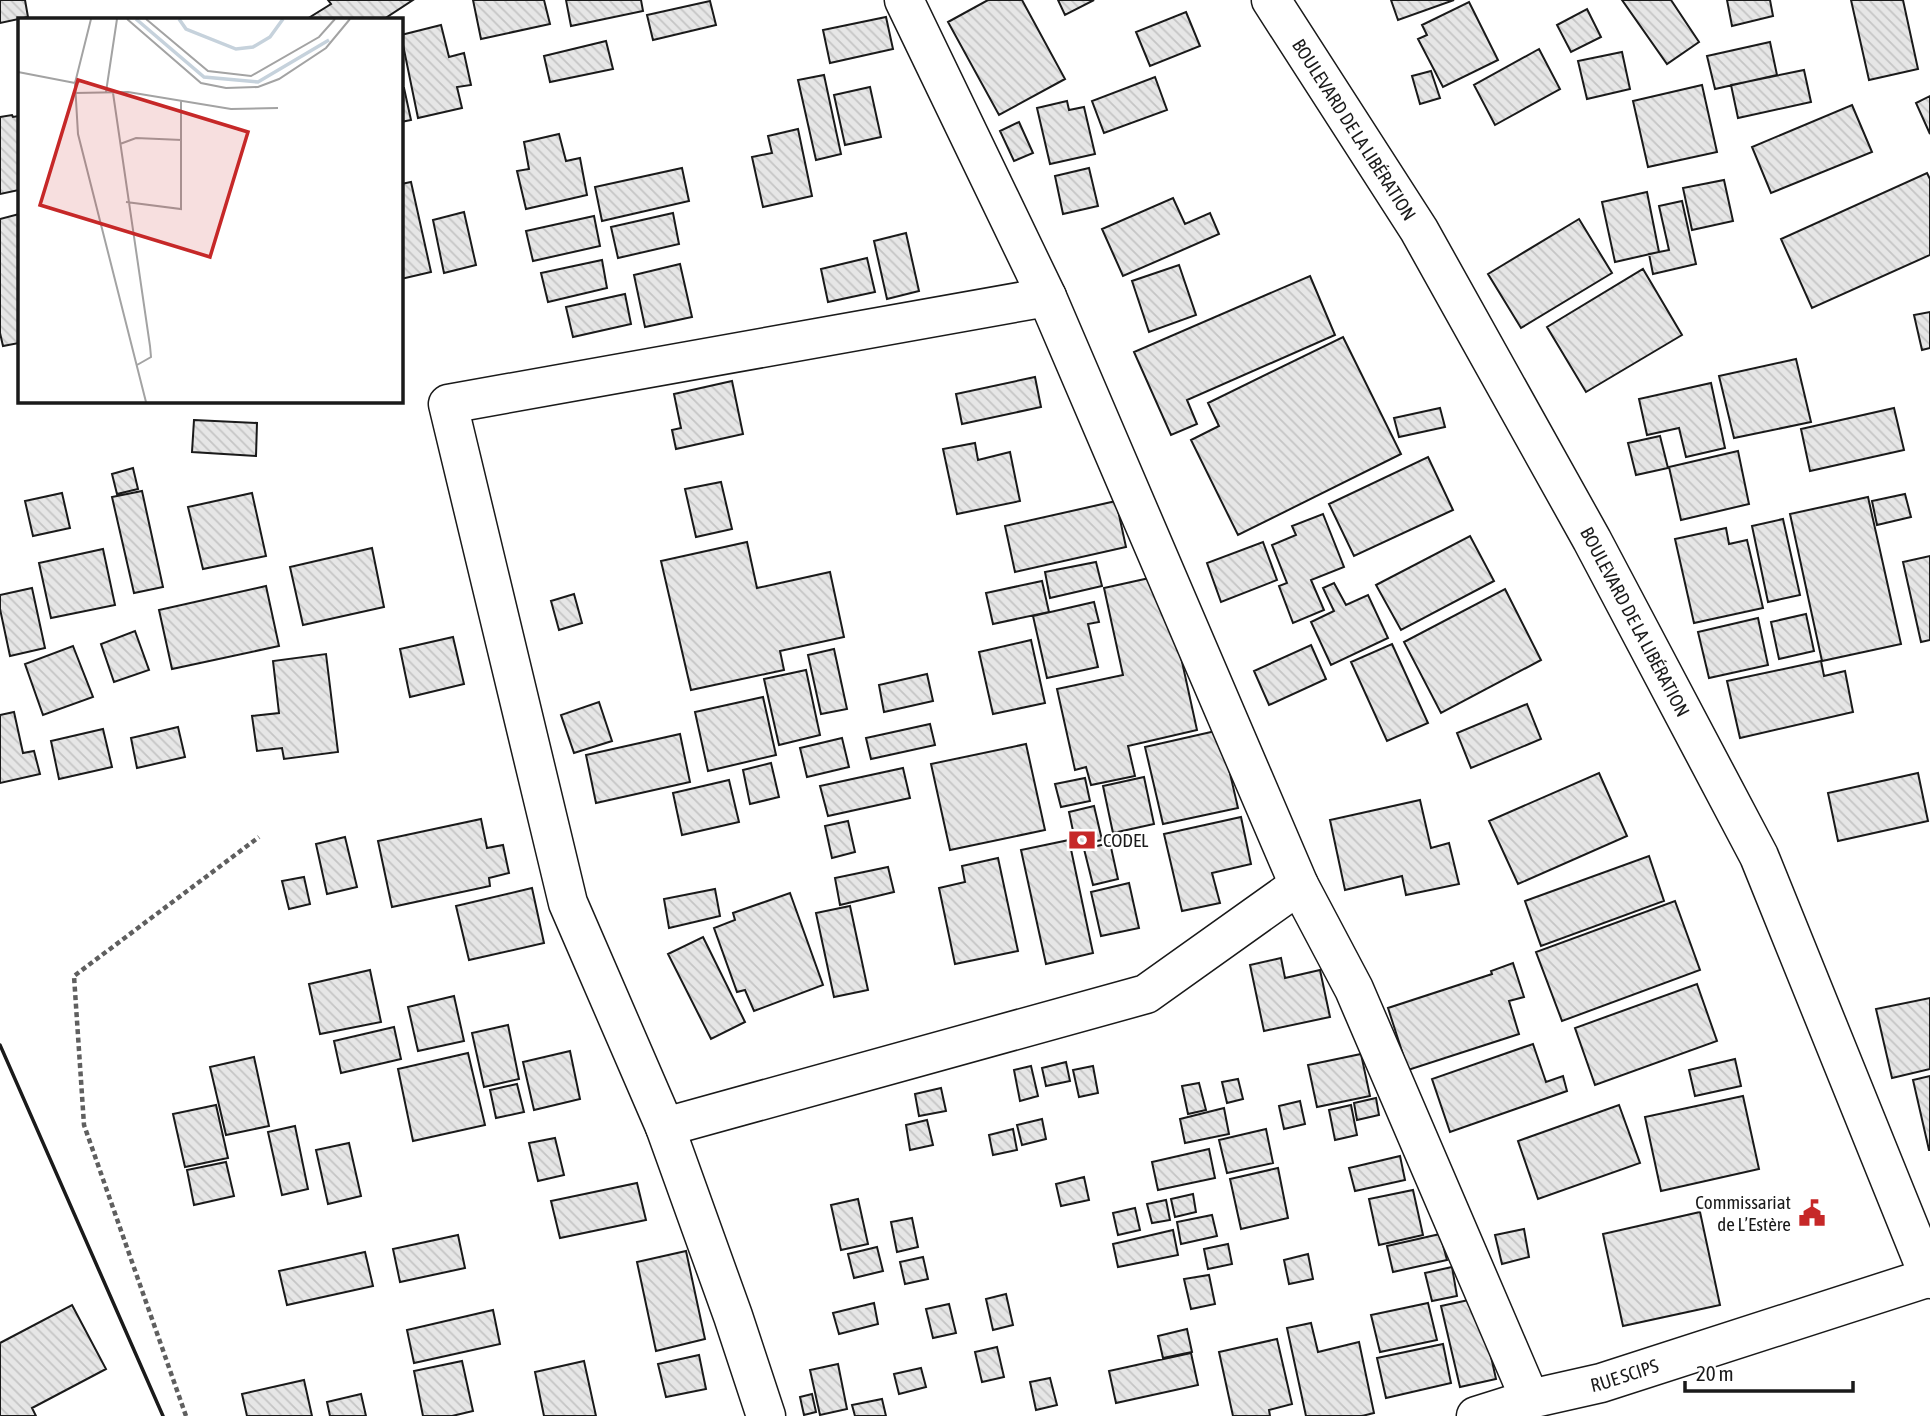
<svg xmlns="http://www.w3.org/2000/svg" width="1930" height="1416" font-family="'Asap Condensed',sans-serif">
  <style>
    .building { fill: url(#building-back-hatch); stroke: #1a1a1a; stroke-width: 2 }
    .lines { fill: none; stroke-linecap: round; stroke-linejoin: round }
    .street-casing { stroke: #1a1a1a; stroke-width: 41 }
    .primary-casing { stroke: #1a1a1a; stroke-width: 41 }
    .path { stroke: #5f5f5f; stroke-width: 4.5; stroke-dasharray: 5 3.5; stroke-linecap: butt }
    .street { stroke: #fff; stroke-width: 38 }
    .primary { stroke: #fff; stroke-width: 38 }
    .wall { stroke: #1a1a1a; stroke-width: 3.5 }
    .labels { text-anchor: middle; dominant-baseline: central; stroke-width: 5; stroke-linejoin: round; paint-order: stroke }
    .street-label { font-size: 19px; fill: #1a1a1a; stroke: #fff }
    .poi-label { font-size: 19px; fill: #1a1a1a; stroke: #fff; text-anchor: start }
    .inset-river { fill: none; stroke: #c6d2dc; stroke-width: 3.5 }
    .inset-road { fill: none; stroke: #a3a3a3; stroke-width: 2 }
    .view { fill: #c62828; fill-opacity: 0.15; stroke: #c62828; stroke-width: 3.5 }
    .inset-edge { fill: none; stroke: #1a1a1a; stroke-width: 3.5 }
  </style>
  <defs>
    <pattern id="building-back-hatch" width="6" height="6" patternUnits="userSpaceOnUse" patternTransform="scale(1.75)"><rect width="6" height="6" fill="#e6e6e6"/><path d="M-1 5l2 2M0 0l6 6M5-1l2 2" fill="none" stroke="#c5c5c5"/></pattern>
  </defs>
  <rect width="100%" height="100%" fill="#fff"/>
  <path class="building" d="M0,0H25L28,17L0,23Z
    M328,0H413L384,19H307L331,4Z
    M473,0H544L550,24L481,39Z
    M566,0H641L643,11L571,26Z
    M988,0H1022L1065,79L999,115L948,22Z
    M1058,0H1094L1065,15Z
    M1391,0H1454L1398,20Z
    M1622,0H1671L1699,42L1667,64Z
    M1727,0H1770L1773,16L1732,26Z
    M1851,0H1903L1918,69L1869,80Z
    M710,1L716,25L653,40L647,15Z
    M1469,2L1498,60L1443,87L1418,39L1427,35L1422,25Z
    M1587,9L1601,37L1571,52L1557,25Z
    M1186,12L1200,46L1150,66L1136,32Z
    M886,17L893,49L830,63L823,30Z
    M441,25L449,57L464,53L471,85L457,87L462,108L418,118L401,35Z
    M606,41L613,69L550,82L544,56Z
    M1770,42L1777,75L1715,89L1707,56Z
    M1539,49L1560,89L1495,125L1474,85Z
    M1622,52L1630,89L1587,99L1578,61Z
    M1804,70L1811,102L1738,118L1731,85Z
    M1431,71L1440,98L1420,104L1412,76Z
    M824,75L841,154L816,160L798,80Z
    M1155,77L1167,110L1104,133L1092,101Z
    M1702,85L1717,152L1648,167L1633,101Z
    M870,87L881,137L845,145L834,95Z
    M401,88H404L411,120L401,122Z
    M1930,96V134L1916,103Z
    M1067,101L1069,110L1084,107L1095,154L1050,164L1037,108Z
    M1852,105L1872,152L1771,193L1752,147Z
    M12,115L13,117L19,116V190L0,194V117Z
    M1019,122L1033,153L1014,161L1000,131Z
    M798,129L812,196L763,207L752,157L772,153L768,136Z
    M559,134L566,161L580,158L587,195L526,209L517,171L529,169L524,142Z
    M682,168L689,201L602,221L595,187Z
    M1089,168L1098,206L1063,214L1055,176Z
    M1927,173L1930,179V255L1812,308L1781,239Z
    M1724,180L1733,221L1692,230L1683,188Z
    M411,182L431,272L401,279V184Z
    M1647,192L1659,252L1615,262L1602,202Z
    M1173,198L1185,224L1210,213L1219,234L1123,276L1102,229Z
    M1682,201L1696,264L1653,274L1649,254L1669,250L1659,206Z
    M464,212L476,265L444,273L433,220Z
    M673,213L679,244L618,258L611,227Z
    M19,214V343L3,346L0,333V219Z
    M594,216L600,246L533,261L526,231Z
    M1579,219L1612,273L1521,328L1488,274Z
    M906,233L919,291L887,299L874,241Z
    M867,258L875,292L828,302L821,269Z
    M602,260L607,288L548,302L541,273Z
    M680,264L692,317L645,327L634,275Z
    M1179,265L1196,315L1149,332L1132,281Z
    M1643,269L1682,335L1586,392L1547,327Z
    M1310,276L1335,335L1187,400L1197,424L1171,435L1134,352Z
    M625,294L631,324L573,337L566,307Z
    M1930,312V348L1922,350L1914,315Z
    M1343,337L1401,454L1238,535L1191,440L1219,426L1208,403Z
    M1796,359L1811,422L1734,438L1719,376Z
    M1035,377L1041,407L962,424L956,394Z
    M732,381L743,434L676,449L672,430L681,428L674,394Z
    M1711,383L1725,448L1686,457L1679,428L1647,435L1639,399Z
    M1440,408L1445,427L1399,437L1394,418Z
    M1894,408L1904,450L1810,471L1801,429Z
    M194,420L257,423L256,456L192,452Z
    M1660,436L1668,468L1636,475L1628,443Z
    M975,443L978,460L1010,452L1020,501L957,514L943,449Z
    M1738,451L1749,504L1681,520L1669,467Z
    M1428,457L1453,510L1354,556L1329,504Z
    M133,468L138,489L117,494L112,474Z
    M721,482L732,529L696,537L685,489Z
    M142,491L163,587L134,593L112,497Z
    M62,493L70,528L33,536L25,501Z
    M252,493L266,556L203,569L188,507Z
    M1905,494L1911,517L1877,525L1872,501Z
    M1868,497L1901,644L1822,661L1790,514Z
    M1116,501L1126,547L1015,572L1005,526Z
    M1323,514L1344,567L1311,580L1324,610L1293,623L1279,586L1287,583L1272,545L1296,535L1292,526Z
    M1783,519L1800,595L1768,602L1752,526Z
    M1726,528L1729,544L1747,540L1763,608L1694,623L1675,539Z
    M1470,536L1494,581L1401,630L1376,585Z
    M747,542L757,588L830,572L844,637L780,651L784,670L691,690L661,561Z
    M1263,542L1277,580L1221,602L1207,563Z
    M372,548L384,607L303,625L290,567Z
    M103,549L115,605L51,618L39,563Z
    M1930,556V640L1921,642L1903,562Z
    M1096,562L1102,586L1050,598L1045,572Z
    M1163,575L1197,730L1128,746L1135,776L1091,785L1086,767L1075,770L1057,689L1123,675L1104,588Z
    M1042,581L1049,612L993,624L986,593Z
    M1334,583L1346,605L1368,595L1388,638L1331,665L1311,622L1334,611L1323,588Z
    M266,586L279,646L172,669L159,610Z
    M32,588L45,648L10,656L0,609V595Z
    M1505,589L1541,660L1441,713L1404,642Z
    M574,594L582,623L559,630L551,601Z
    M1094,602L1099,622L1088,624L1098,667L1047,678L1033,616Z
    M1806,614L1814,651L1779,659L1771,622Z
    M1758,618L1768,665L1709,678L1698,632Z
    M135,631L149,670L114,682L101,644Z
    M453,637L464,684L410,697L400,649Z
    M1031,640L1045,703L993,714L979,652Z
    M1392,644L1428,723L1387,741L1351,662Z
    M1311,645L1326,679L1269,705L1254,671Z
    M73,646L93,697L43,715L25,664Z
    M834,649L847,709L821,714L808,655Z
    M326,654L338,752L284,759L282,748L257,751L252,716L279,713L273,661Z
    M1821,661L1824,676L1845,671L1853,712L1740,738L1727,681Z
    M806,670L820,735L779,745L764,679Z
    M927,674L933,701L884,712L879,685Z
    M763,697L776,755L708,771L695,712Z
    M599,702L612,741L574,753L561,715Z
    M1527,704L1541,739L1471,768L1457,733Z
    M14,712L23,753L34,751L40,774L0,783V715Z
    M930,724L935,745L871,759L866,738Z
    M178,727L185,757L137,768L131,738Z
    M103,729L112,767L59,779L51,741Z
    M1220,730L1238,808L1163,824L1145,747Z
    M680,734L690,782L596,803L586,755Z
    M842,738L849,767L807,777L800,748Z
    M1026,744L1045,830L950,850L931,764Z
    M771,763L779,797L750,804L743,770Z
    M903,768L910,798L828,816L820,786Z
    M1599,773L1627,836L1518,884L1489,821Z
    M1918,773L1928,821L1838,841L1828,793Z
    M1144,777L1154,824L1113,833L1103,786Z
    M1085,778L1090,801L1061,807L1055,784Z
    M729,780L739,822L682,835L673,793Z
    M1420,800L1431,848L1449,843L1459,884L1406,895L1402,876L1345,890L1330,820Z
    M1094,806L1102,840L1076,845L1069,812Z
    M1241,817L1251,864L1212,873L1220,903L1182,911L1164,834Z
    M481,819L487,848L503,845L509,873L489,878L490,886L392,907L378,841Z
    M848,821L855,852L832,858L825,826Z
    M345,837L357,887L327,894L316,844Z
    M1069,840L1093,953L1046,964L1021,850Z
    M1110,843L1118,879L1093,885L1084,849Z
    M1649,856L1664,901L1541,946L1525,901Z
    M998,858L1018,951L955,964L939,888L965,882L962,866Z
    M888,867L894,892L840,905L835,878Z
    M304,877L310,904L289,909L282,881Z
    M1129,883L1139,928L1101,936L1091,892Z
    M532,888L544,943L469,960L456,906Z
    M715,889L720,916L669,928L664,899Z
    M790,893L823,985L754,1011L745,990L737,992L714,928L735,920L733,913Z
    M1675,901L1700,970L1562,1021L1536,952Z
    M850,906L868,990L834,997L816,913Z
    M703,937L745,1022L711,1039L668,954Z
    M1281,958L1285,978L1320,970L1330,1017L1264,1031L1250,965Z
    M1513,963L1524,997L1509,1001L1519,1034L1408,1070L1388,1008L1492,974L1491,971Z
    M370,970L381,1022L320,1034L309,984Z
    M1697,984L1717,1041L1595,1085L1575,1028Z
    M454,996L464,1041L418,1051L408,1007Z
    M1930,998V1069L1892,1078L1876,1009Z
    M508,1025L519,1079L484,1087L472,1033Z
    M394,1027L401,1059L341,1073L334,1041Z
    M1533,1044L1546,1082L1563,1076L1567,1091L1450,1132L1432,1079Z
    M570,1051L580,1099L534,1110L523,1062Z
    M468,1053L485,1125L413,1141L398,1069Z
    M1361,1054L1370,1096L1317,1107L1308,1065Z
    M254,1057L269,1126L226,1135L210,1067Z
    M1735,1059L1741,1086L1695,1096L1689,1070Z
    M1066,1062L1070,1081L1046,1086L1042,1068Z
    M1031,1066L1038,1096L1020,1101L1014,1070Z
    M1093,1066L1098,1093L1079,1097L1073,1070Z
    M1930,1076V1150H1929L1913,1080Z
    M1238,1079L1243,1099L1227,1103L1222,1082Z
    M1199,1083L1206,1110L1188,1114L1182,1086Z
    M517,1084L524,1112L496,1118L490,1090Z
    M941,1088L946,1111L919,1116L915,1094Z
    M1743,1096L1759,1169L1661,1191L1645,1117Z
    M1376,1098L1379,1115L1357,1120L1354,1103Z
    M1300,1101L1305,1124L1284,1129L1279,1106Z
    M216,1105L228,1158L185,1167L173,1114Z
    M1351,1105L1357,1135L1335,1140L1329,1110Z
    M1619,1105L1640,1163L1538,1199L1518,1141Z
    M1224,1108L1229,1134L1185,1143L1180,1119Z
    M1042,1119L1046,1139L1022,1145L1017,1125Z
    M927,1120L933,1145L910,1150L906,1125Z
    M295,1126L308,1189L282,1195L268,1132Z
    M1013,1129L1017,1150L993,1155L989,1135Z
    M1266,1129L1273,1163L1227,1173L1219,1140Z
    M555,1138L564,1175L538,1181L529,1143Z
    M349,1143L361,1196L328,1204L316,1150Z
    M1209,1149L1215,1178L1158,1190L1152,1162Z
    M1400,1156L1405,1180L1355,1191L1349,1168Z
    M226,1162L234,1196L194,1205L187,1170Z
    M1278,1168L1288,1218L1241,1229L1230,1179Z
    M1084,1177L1089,1200L1061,1206L1056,1184Z
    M637,1183L646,1220L560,1238L551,1201Z
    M1413,1190L1423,1235L1379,1245L1369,1199Z
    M1193,1194L1196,1212L1175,1217L1171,1199Z
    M858,1199L868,1244L841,1250L831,1205Z
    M1166,1200L1170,1220L1152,1223L1147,1204Z
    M1135,1208L1140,1230L1118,1235L1113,1213Z
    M1700,1212L1720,1305L1623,1326L1603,1234Z
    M1212,1215L1217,1236L1181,1244L1177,1222Z
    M912,1218L918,1247L897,1252L891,1222Z
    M1524,1229L1529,1257L1502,1264L1495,1235Z
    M1173,1230L1178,1255L1118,1267L1113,1244Z
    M1440,1234L1447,1260L1393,1272L1387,1246Z
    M458,1235L465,1268L400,1282L393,1249Z
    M1228,1244L1232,1264L1208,1269L1204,1249Z
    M877,1247L883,1271L854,1278L848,1254Z
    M686,1251L705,1339L656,1351L637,1262Z
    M365,1252L373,1286L287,1305L279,1271Z
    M1308,1254L1313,1279L1289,1284L1284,1260Z
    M923,1257L928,1279L905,1284L900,1262Z
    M1452,1267L1457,1296L1432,1301L1425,1273Z
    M1209,1275L1215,1304L1191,1309L1184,1279Z
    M1006,1294L1013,1325L993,1330L986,1299Z
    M1478,1298L1496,1379L1460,1387L1441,1306Z
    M874,1303L878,1324L839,1334L833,1313Z
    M1428,1303L1437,1340L1380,1352L1371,1315Z
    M949,1304L956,1333L933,1338L926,1309Z
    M72,1305L106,1369L32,1408L36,1416H0V1343Z
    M493,1310L500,1344L414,1363L407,1330Z
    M1311,1323L1318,1352L1359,1342L1374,1413L1362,1416H1306L1287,1328Z
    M1187,1329L1192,1352L1163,1358L1158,1336Z
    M1277,1339L1292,1404L1269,1410L1270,1416H1233L1219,1352Z
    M1443,1344L1451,1383L1386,1398L1377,1358Z
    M997,1347L1004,1377L982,1382L975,1352Z
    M1191,1353L1198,1385L1116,1403L1109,1371Z
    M699,1355L706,1389L666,1397L658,1364Z
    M462,1361L473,1411L452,1416H423L414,1371Z
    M584,1361L596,1416H544L535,1372Z
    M838,1364L847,1409L820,1415L810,1370Z
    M921,1368L926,1387L899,1394L894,1374Z
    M1050,1378L1057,1405L1036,1410L1030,1382Z
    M304,1380L312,1416H247L242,1394Z
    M361,1394L366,1416H330L327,1402Z
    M812,1394L816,1412L804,1415L800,1397Z
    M882,1399L886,1416H855L852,1405Z"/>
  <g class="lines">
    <defs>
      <g id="street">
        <path d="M904,0L1047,297L1299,885L1354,989L1530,1399"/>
        <path d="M665,1127L1146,994L1299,885"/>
        <path d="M766,1416L733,1316L665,1127L568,903L448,404L1047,297"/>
        <path id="s1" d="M1476,1416L1530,1399L1601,1383L1930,1277"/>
      </g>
      <g id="primary">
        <path id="s2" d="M1271,0L1419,230L1592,540L1759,856L1930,1279"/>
      </g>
    </defs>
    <use href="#street" class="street-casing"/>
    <use href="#primary" class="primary-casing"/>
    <path class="path" d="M186,1416L84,1125L74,976L259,837"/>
    <use href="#street" class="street"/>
    <use href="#primary" class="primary"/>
    <path class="wall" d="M0,1045L163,1416"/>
  </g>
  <defs>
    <symbol id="bank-bare" viewBox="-9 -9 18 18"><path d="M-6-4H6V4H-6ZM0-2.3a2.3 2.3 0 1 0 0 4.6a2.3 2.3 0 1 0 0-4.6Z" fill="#c62828" stroke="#fff" stroke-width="2.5" paint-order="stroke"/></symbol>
    <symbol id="civic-bare" viewBox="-9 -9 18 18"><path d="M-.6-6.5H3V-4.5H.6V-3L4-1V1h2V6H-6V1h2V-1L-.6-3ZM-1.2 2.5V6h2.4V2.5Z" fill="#c62828" stroke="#fff" stroke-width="2.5" paint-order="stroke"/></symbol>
  </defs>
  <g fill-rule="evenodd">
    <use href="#bank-bare" x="1063" y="821" width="38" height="38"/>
    <use href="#civic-bare" x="1793" y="1194" width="38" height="38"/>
  </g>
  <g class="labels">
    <g class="street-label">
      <text stroke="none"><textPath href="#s2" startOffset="154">BOULEVARD DE LA LIBÉRATION</textPath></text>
      <text stroke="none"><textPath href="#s2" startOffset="721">BOULEVARD DE LA LIBÉRATION</textPath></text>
      <text stroke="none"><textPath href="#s1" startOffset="154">RUE SCIPS</textPath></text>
    </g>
    <g class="poi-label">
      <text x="1103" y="840">CODEL</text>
      <text x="1791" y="1202" text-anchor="end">Commissariat<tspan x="1791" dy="22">de L’Estère</tspan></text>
    </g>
  </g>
  <g transform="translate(18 18)">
    <rect width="385" height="385" fill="#fff"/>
    <path class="inset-river" d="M118,1L186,59L240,64L311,22M161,1L168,11L218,31L235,29L252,19L265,1"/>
    <path class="inset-road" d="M73,1L57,65L60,116L128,384M109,1L183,65L208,70L240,69L261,61L308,30L332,1M128,1L190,53L233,58L301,19L317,1M0,54L57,65M88,74L99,1M57,75L110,74L213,91L260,90M95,75L132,328L133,339L119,347M102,126L118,120L164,122M108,184L163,191V82"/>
    <path class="view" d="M60,62L230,114L192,239L22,187Z"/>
    <rect width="385" height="385" class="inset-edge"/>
  </g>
  <path d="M1685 1381v10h168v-10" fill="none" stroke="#1a1a1a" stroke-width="3.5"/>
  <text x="1696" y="1381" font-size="21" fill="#1a1a1a" stroke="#ffffff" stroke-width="5" paint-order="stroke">20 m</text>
</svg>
